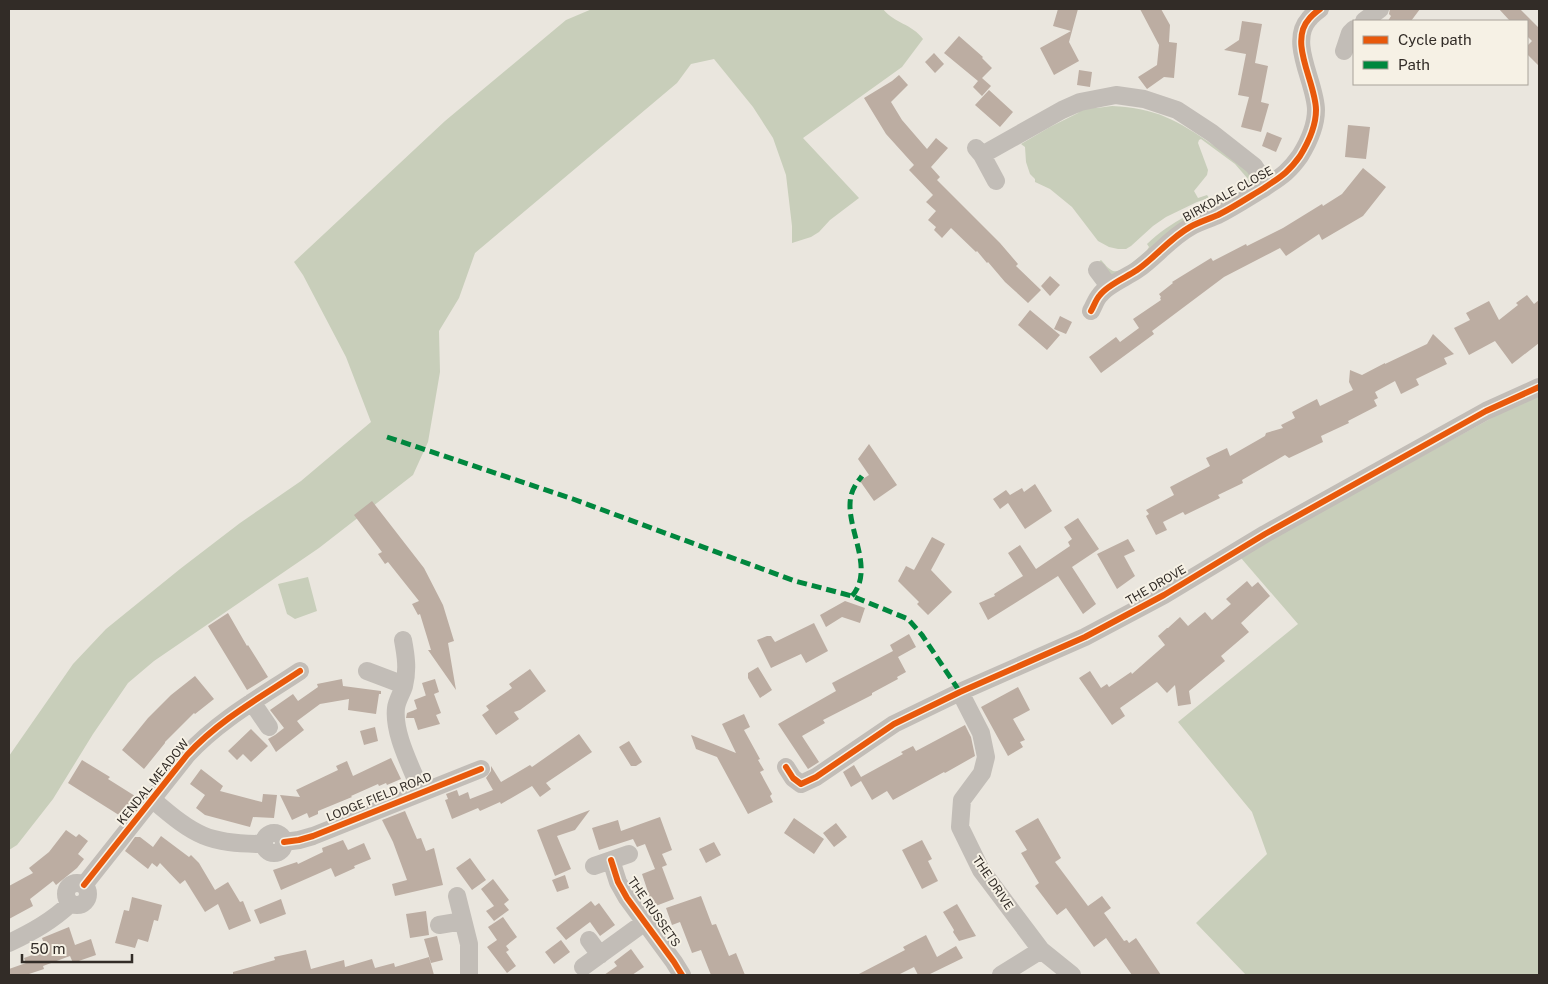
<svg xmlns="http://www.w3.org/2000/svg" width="1548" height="984" font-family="'Public Sans',sans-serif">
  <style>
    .green { fill: #c8ceba }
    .building { fill: #bcada2 }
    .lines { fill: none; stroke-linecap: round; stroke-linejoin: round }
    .street { stroke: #c2bdb7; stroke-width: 18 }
    .quiet { stroke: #00873e; stroke-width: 5; stroke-dasharray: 10 5; stroke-linecap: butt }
    .cycleway-casing { stroke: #f6f1e5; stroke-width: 9 }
    .cycleway { stroke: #e8590c; stroke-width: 6 }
    .labels { text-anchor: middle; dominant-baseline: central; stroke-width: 4; stroke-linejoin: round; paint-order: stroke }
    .street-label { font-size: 12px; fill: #322c27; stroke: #f6f1e5 }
  </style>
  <rect width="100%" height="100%" fill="#eae6de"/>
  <path class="green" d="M592,9H883C894,23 912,24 923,39L902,67L803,138L859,198L830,220L819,232L811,237L792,243V226L786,175L773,138L753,107L714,59L691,64L677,83L475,253L459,298L439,331L440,372L428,442L413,475L319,548L154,661L128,683L93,734L53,799L17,845L9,850V756L73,664L106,629L180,569L240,523L301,481L371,422L346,357L303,275L294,262L445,121L566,20Z
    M1112,106C1156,108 1177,120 1213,145L1217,146C1226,153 1250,168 1254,180C1255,182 1254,186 1254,188L1115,276L1089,270L1101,260C1104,263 1108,269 1113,271C1122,274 1140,256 1147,250L1149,247L1147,244C1159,232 1172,224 1186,216C1203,208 1243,200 1248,179L1235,164L1201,139L1199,140L1198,143L1208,170L1207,175L1194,191L1198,198L1207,195L1209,198L1197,202L1166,217L1153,226L1131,246L1126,249H1118L1109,247L1098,241L1072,207L1050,189L1035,182V179L1030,174L1026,162L1025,147L1021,144L1050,127L1078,113L1082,107L1097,108Z
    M1539,392V975H1246L1196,923L1267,854L1252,812L1178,722L1298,624L1241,558L1269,540Z
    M308,577L317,611L295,619L287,614L278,584Z"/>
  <path class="building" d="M1058,9H1078L1069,42L1079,61L1054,75L1040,48L1071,31L1053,26Z
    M1140,9H1161L1170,25L1169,42L1177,43L1174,78L1164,77L1147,89L1138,77L1157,65L1159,45Z
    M1390,9H1420L1411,21H1388L1391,16L1389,14Z
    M1499,9H1520L1539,28V66L1527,54V46L1532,41L1527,36V21H1510Z
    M1242,21L1262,24L1255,63L1268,66L1261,102L1269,104L1261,132L1241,127L1249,97L1238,95L1246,54L1224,50L1239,40Z
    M959,36L983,57L982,58L992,68L982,78L991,86L982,96L973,87L978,81L944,53Z
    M934,53L944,64L935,73L925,62Z
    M1079,70L1092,72L1090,87L1077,85Z
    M899,75L908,85L891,102L902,120L927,149L936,138L948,148L931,167L940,177L937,180L1000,243L1018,264L1016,266L1041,290L1028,303L1005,282L988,262L987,263L977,251L976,252L951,228L942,238L934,230L936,227L928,220L936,211L926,202L933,195L909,170L914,165L886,134L864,98L892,81Z
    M989,90L1013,112L1000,127L975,105Z
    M1348,125L1370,127L1366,159L1345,157Z
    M1267,132L1282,138L1276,152L1262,146Z
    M1363,168L1386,187L1363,216L1322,240L1319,234L1286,256L1280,248L1224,277L1152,331L1154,334L1101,373L1089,357L1116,337L1120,342L1139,328L1133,319L1161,300L1160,298L1161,297L1159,294L1173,283L1172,282L1211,258L1213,261L1246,244L1247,246L1283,228L1322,204L1323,206L1342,194Z
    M1050,276L1060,285L1050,296L1041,286Z
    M1527,295L1534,304L1539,300V343L1512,364L1495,341L1469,355L1454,328L1470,320L1466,313L1489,301L1499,320L1518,305L1516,303Z
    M1030,310L1060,335L1047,350L1018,325Z
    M1060,316L1072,322L1066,334L1054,329Z
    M1433,334L1454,354L1444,358L1447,364L1416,379L1419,385L1401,394L1395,381L1375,392L1378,398L1374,400L1377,406L1348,421L1349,423L1321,436L1323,442L1289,458L1285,455L1242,480L1243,483L1218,495L1220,498L1185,515L1183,512L1163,522L1167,530L1156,535L1146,516L1149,514L1146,510L1174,495L1170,487L1210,466L1206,458L1227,448L1230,456L1265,436L1266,433L1283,428L1281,425L1295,418L1292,412L1317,399L1320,406L1353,390L1349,382L1350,370L1362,375L1385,363V364L1427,344Z
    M869,444L897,485L874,501L860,481L869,475L858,459Z
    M1035,484L1052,511L1025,529L1008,503L1000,509L993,499L1006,490L1010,495L1022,488L1024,492Z
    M372,501L424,568L443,605L454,641L448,643L456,690L428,650H431L420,614L418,615L412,604L419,601L388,562L385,564L378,554L382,552L354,515Z
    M1078,518L1099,549L1072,567L1096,604L1083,614L1058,576L988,620L979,603L995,596L994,594L1023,576L1008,553L1020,545L1036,569L1070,546L1068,542L1072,539L1064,527Z
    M932,537L945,544L931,570L952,592L928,615L917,604L919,602L898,581L906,566L914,570Z
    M1128,539L1135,551L1124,556L1135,576L1117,589L1097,554Z
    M1247,581L1252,587L1258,582L1270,596L1241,623L1249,632L1221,656L1225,661L1189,691L1191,704L1178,706L1175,685L1167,693L1157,682L1120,708L1125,716L1112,725L1079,678L1090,671L1101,688L1107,684L1109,687L1131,672L1132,674L1165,645L1158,636L1167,628H1168L1180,617L1188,626L1205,612L1212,620L1231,604L1226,599Z
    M845,601L865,608L860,623L842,617L826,627L820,615Z
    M228,613L247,646L248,645L268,677L247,690L208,626Z
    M814,623L828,651L806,663L801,654L771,668L757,640L767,636H771L775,642Z
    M909,634L916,647L898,657L906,672L897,677L898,679L872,693V695L823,720L825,723L802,736L819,762L808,769L778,724L836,691L832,683L893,651L890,645Z
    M758,667L772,690L760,698L748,678V673Z
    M530,669L546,691L520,710L514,712L519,719L496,735L482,715L489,710L486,706L512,688L509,684Z
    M195,676L214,699L195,714L194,713L165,742V743L144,769L122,750L148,718L171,695Z
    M342,679L343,686L381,691V694H379L376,714L348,710L349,699L320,704L297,721L304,730L276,752L268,739L275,735L284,728L270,710L293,694L298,701L318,687L317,684Z
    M435,679L439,692L434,694L441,713L436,715L440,724L418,730L414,718H406L407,713L417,709L414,700L427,695L426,696L422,683Z
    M1018,687L1030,710L1013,719L1025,740L1020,742L1023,747L1008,756L981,707Z
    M744,714L750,727L744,730L760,759L758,760L764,770L760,772L772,794L770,796L773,802L748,814L717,757L696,749L691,735L736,753L722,724Z
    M965,725L971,737L975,756L945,773L944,772L893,800L887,791L872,800L861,781L851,787L843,772L854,765L861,777L903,754L901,752L913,746L916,751Z
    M375,727L378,741L364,745L360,731Z
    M251,729L268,746L251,762L243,754L237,760L228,751Z
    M579,734L592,752L546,783L551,789L540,797L532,786L501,804L500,802L480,811L478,808L452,819L445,800L448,799L446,794L457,790L459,796L468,792L470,799L493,790L486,778L491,771V766L501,782L530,765L532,767Z
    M629,741L642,762L636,766H631L619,747Z
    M391,758L401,779L387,785L386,783L379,786L378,784L351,796L352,797L318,811V814L309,818L307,813L292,820L280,795L300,797L296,790L338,770L336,766L347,761L353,776Z
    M82,760L110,777L108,779L135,796L122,817L68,783Z
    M201,769L223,786L220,791L262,802L263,794L277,795L274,818L253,817L250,827L205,815L196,808L205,795L190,784Z
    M590,810L575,830L557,836L571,869L555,876L537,830Z
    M405,811L417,839L421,838L426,851L434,848L443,885L395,896L392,884L407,880L393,842L382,820Z
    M660,817L672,850L662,854L667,865L662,867L674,899L653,907L642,874L655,869L645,844L637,847L633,839L599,850L592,828L618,820L621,831Z
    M794,818L824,839L814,854L784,833Z
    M1038,818L1061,858L1055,862L1088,906L1102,896L1111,908L1104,913L1124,941L1127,940L1129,943L1136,938L1161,975H1132L1106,938L1094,947L1066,908L1057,915L1035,886L1039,883L1021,853L1027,850L1015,831Z
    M836,823L847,837L834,847L823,833Z
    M66,830L76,837L79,834L88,841L78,854L84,859L77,868L56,885L53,881L30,899L33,906L9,919V886L33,873L29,868L49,852Z
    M161,836L189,857L191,855L199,863L215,890L228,882L240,902L243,901L251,921L229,930L218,904L205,912L185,880L180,884L160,863L157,867L152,863L148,869L125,851L135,837H140L153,847Z
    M343,840L348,850L364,843L371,859L354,866L355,868L335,877L331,868L281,890L273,870L297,862L298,864L323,852L322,848Z
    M922,840L932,859L928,861L938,881L922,889L902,850Z
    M714,842L721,855L706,863L699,849Z
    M470,858L486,880L472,890L456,868Z
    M565,875L569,888L557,892L552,880Z
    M493,879L509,900L504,904L509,910L494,921L486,911L494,906L481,889Z
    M701,896L712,925L716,924L729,956L736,953L745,975H711L701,950L692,953L680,922L672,925L666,908Z
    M132,897L162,905L158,921L154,920L148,942L138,939L135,948L115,943L124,910L129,911Z
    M281,899L286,914L260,924L254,910Z
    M591,901L595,906L599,903L615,925L600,936L590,922L566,940L556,928Z
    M957,904L976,936L959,941L953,932L954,930L943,912Z
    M426,911L429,935L410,938L406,914Z
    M503,917L517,937L506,946L509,950L506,952L516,966L507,973L487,947L497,940L488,927Z
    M69,927L75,945L91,939L96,955L73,963L70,956L43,966L44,969L26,975H9V969L26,963L24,958L38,953L37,950L45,947L42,938Z
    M926,935L937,957L956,946L963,958L928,975H918L914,967L898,975H857L905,950L903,947Z
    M437,936L443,960L431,963L424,939Z
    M561,940L570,952L554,964L545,952Z
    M631,949L644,967L632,975H604L617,966L614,962Z
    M306,950L311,969L344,960L345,967L372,959L375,968L394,963L395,967L429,957L434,975H233V972L275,960L274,957Z"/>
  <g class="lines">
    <path class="street" d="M1364,21L1380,9
      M1344,51L1350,33L1354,29
      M976,148L982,155L996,181
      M982,155L1062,110L1080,102L1116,95L1144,99L1177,110L1212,133L1254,166L1267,186
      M1097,270L1109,286
      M1091,311C1094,306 1096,299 1100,295C1107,285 1127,277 1137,270C1156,257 1170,238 1190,227C1199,222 1209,219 1218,215C1234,207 1249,197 1264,188C1280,177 1288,173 1300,156C1308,143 1316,125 1316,110C1316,83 1288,42 1309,19C1312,15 1316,12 1320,9
      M403,640C406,656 408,670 404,686C402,693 397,700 396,708C393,734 412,768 421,792
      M367,671L404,685
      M960,692L981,733L986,757L982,773L962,800L960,827L981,870L1041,950L1072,975
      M252,702L269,727
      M786,767L793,778L801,784L816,777L894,724L960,692L1085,637L1164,595L1265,534L1486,411L1539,387
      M153,800C195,836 208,844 264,844
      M264 843a10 10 0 1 1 20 0a10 10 0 1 1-20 0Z
      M284,842L299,840L313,836L481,769
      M611,860L618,882L627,898L674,962L682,975
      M594,866L629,854
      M66 894a11 11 0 1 1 22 0a11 11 0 1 1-22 0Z
      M84,885L187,755C219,720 261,697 300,671
      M457,896L469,944V975
      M439,925L463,921
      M589,940L600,955
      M9,943C32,932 52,921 71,903
      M583,967L645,922
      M1001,975L1041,950"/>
    <path class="quiet" d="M387,437L573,499L795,581L852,596L908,619L922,635L960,692
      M852,596C879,565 836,517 855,486C857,482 860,479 862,476"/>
    <defs>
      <path id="cycleway" d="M1091,311C1094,306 1096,299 1100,295C1107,285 1127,277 1137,270C1156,257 1170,238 1190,227C1199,222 1209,219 1218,215C1234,207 1249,197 1264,188C1280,177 1288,173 1300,156C1308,143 1316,125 1316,110C1316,83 1288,42 1309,19C1312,15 1316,12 1320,9
        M786,767L793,778L801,784L816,777L894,724L960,692L1085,637L1164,595L1265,534L1486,411L1539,387
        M284,842L299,840L313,836L481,769
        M611,860L618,882L627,898L674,962L682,975
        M84,885L187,755C219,720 261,697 300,671"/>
    </defs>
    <use href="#cycleway" class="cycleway-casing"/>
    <use href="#cycleway" class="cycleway"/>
  </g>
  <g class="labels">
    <g class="street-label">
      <text transform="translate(1228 194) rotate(-29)">BIRKDALE CLOSE</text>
      <text transform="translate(1156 585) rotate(-30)">THE DROVE</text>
      <text transform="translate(153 782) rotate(-51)">KENDAL MEADOW</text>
      <text transform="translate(379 797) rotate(-22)">LODGE FIELD ROAD</text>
      <text transform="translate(993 883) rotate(56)">THE DRIVE</text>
      <text transform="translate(654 912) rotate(55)">THE RUSSETS</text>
    </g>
  </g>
  <rect width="1548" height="984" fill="none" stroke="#322c27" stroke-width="20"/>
  <rect x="1353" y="20" width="175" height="65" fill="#f6f1e5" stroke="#a8a299"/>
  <rect x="1363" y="36" width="25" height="8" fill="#e8590c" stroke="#a8a299"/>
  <text x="1398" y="45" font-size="15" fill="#322c27">Cycle path</text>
  <rect x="1363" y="61" width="25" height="8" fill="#00873e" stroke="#a8a299"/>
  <text x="1398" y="70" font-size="15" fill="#322c27">Path</text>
  <path d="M22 954v8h110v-8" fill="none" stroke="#322c27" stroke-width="2.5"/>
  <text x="30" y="954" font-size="15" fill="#322c27" stroke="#f6f1e5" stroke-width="4" paint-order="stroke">50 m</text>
</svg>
